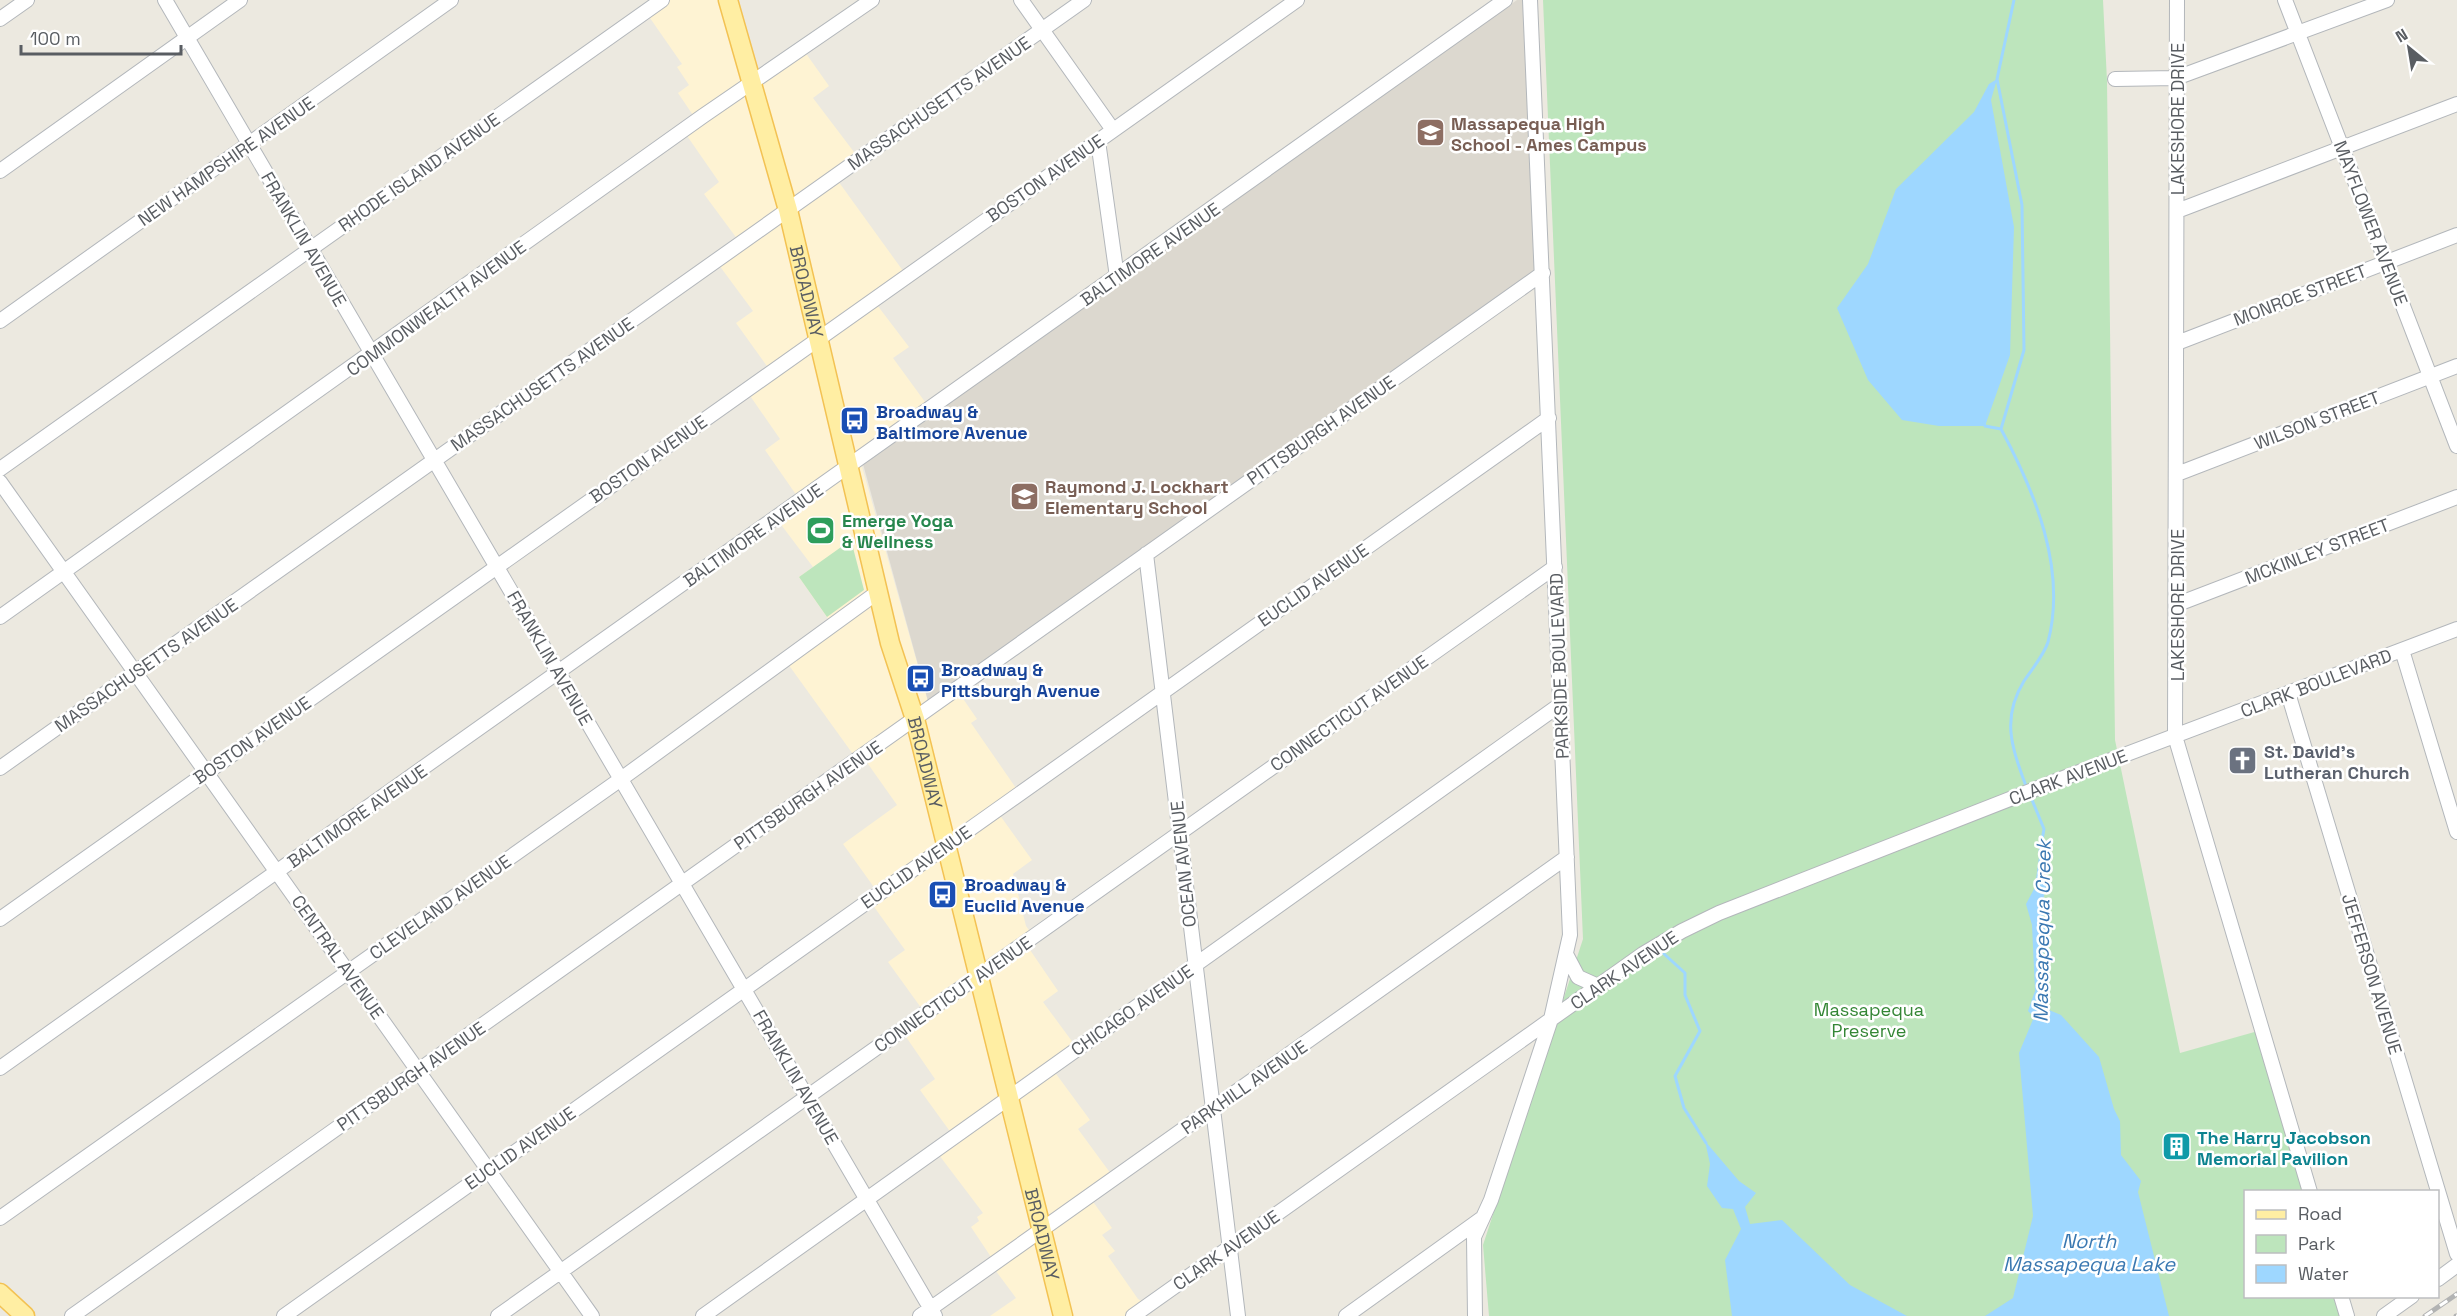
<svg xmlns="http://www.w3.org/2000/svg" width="2457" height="1316" font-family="'Space Grotesk',sans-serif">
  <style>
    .commercial { fill: #fef3d3 }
    .education { fill: #dcd8cf }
    .green { fill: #bde5bc }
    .water { fill: #9ed7ff }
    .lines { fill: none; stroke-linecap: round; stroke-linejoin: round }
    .stream { stroke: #9ed7ff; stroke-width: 3 }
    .minor-casing { stroke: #b3b7bb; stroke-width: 16 }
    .major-casing { stroke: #f3c253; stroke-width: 21 }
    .minor { stroke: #fff; stroke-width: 14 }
    .major { stroke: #ffeea3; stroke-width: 18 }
    .rail-casing { stroke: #b2b3b3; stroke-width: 5 }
    .rail { stroke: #fff; stroke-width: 3; stroke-dasharray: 9; stroke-linecap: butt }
    .labels { text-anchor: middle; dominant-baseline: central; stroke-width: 5; stroke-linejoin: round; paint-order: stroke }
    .street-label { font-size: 18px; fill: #595d62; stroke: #fff }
    .education-label { font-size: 18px; font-weight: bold; fill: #785e54; stroke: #fff; text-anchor: start }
    .transit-label { font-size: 18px; font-weight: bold; fill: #164399; stroke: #fff; text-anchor: start }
    .leisure-label { font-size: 18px; font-weight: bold; fill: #27864d; stroke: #fff; text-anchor: start }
    .worship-label { font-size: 18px; font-weight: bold; fill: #5b616d; stroke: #fff; text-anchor: start }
    .park-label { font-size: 18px; fill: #348635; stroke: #fff }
    .culture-label { font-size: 18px; font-weight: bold; fill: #0d838f; stroke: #fff; text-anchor: start }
    .water-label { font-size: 20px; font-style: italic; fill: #3a78b1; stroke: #fff }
  </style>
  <rect width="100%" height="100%" fill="#ece9e0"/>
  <path class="commercial" d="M653,0H738L759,74L800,45L829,86L813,98L857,156L833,174L906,275L871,297L909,347L893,358L928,406L861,463L929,705L955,687L977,719L971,723L1018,791L994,807L1032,860L1013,874L1026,926L1037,941L1028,947L1058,991L1043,1002L1074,1044L1051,1067L1090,1120L1078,1129L1111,1174L1086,1192L1112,1228L1102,1235L1115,1251L1108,1256L1138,1299L1145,1303L1127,1316H990L1016,1298L990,1263L993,1260L971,1227L979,1221L977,1217L983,1213L936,1151L954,1137L920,1090L935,1079L904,1034L927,1016L888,962L905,950L867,897L876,890L843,844L897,805L861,754L855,757L783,657L831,623L799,577L813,567L773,514L797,496L765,450L780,439L744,387L769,369L736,323L753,311L713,257L738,240L704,194L719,182L683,130L697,121L678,93L689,85L677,67L682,64L643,8Z"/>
  <path class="education" d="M1517,0H1523L1539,272L928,701L863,464Z"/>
  <path class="green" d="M1543,0H2103L2107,81L2115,740L2180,1053L2258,1031L2306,1191L2246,1192V1296L2337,1297L2343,1316H1489L1483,1245L1583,939Z
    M851,540L864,590L827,617L799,577Z"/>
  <path class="water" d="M1997,79L1991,100L2014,227L2010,355L1985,426H1939L1902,420L1868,380L1837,308L1868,264L1896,189L1974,112L1989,84Z
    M2040,849L2046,887L2042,905L2045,930L2042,976L2049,1010L2061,1015L2099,1057L2114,1109L2120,1121L2121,1155L2141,1181L2138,1192L2169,1316H1985L2013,1298L2033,1216L2019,1053L2034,1017L2028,1011L2035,991L2032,925L2026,904L2035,887Z
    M1705,1141L1739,1181L1756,1193L1745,1207L1750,1224L1782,1220L1850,1285L1907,1316H1732L1725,1260L1741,1229L1733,1209L1722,1208L1707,1186L1710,1164Z"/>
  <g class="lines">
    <path class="stream" d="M2014,0L1997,79L2022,205L2024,350L2001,429C2035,492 2067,569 2048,642C2044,655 2032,669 2024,681C2000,720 2013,750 2027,789
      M1984,423L1985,426L2001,429
      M2030,795L2044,829L2040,851
      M1663,953L1685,973V995L1700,1031L1675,1076L1684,1108L1706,1143"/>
    <defs>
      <path id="minor" d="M165,0L935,1316
        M1021,0L1113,130
        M2177,0L2175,736L2310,1192
        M2285,0L2457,446
        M0,19L27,0
        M2115,79L2176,78L2387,0
        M1098,141L1117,277
        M0,171L240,0
        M2177,211L2457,104
        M0,321L451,0
        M2177,343L2457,235
        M0,469L662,0
        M2177,474L2457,366
        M0,482L592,1316
        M1146,554L1238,1316
        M2178,604L2457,497
        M0,617L703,116L872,0
        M2402,650L2457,832
        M2288,693L2457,1254
        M0,768L1084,0
        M0,919L1297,0
        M1567,956L1578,977L1598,986
        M0,1068L1505,0
        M0,1218L621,779L878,592
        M2438,1279L2457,1265
        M2341,1296L2347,1316
        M72,1316L1543,273
        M284,1316L1549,418
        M498,1316L1555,567
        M703,1316L1561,704
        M920,1316L1567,857
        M1133,1316L1643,954L1682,931L1719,913L2066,777L2457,629
        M1346,1316L1481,1219
        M1475,1316L1474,1237L1491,1200L1551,1019L1570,935L1530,0
        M2384,1316L2412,1296"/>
      <g id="major">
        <path id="s1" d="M728,0L788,210L890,643L915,719L1063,1316"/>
        <path d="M0,1293L25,1316"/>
      </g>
    </defs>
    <use href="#minor" class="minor-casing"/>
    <use href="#major" class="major-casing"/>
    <use href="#minor" class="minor"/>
    <use href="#major" class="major"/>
    <defs>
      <path id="rail" d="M2425,1316L2457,1294
        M2456,1316H2457"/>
    </defs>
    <use href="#rail" class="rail-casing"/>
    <use href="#rail" class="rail"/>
  </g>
  <defs>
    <symbol id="school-square" viewBox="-11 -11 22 22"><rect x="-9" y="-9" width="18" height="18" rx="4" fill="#8d6e63" stroke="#fff"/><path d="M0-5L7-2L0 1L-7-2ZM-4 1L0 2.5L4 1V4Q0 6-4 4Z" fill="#fff"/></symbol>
    <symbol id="bus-square" viewBox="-11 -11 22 22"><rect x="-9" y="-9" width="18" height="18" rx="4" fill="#1a4fb4" stroke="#fff"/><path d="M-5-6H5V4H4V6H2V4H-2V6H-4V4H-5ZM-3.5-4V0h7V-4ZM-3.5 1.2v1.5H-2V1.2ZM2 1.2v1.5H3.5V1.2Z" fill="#fff"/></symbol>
    <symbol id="stadium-square" viewBox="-11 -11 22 22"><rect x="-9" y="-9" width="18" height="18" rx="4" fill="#2e9e5b" stroke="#fff"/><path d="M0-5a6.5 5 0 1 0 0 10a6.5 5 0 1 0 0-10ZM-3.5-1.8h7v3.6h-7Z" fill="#fff"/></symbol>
    <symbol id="church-square" viewBox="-11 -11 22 22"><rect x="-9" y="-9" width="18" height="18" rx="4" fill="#6b7280" stroke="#fff"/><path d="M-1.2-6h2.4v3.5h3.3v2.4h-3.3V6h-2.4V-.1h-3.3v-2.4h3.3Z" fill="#fff"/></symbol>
    <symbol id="building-square" viewBox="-11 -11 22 22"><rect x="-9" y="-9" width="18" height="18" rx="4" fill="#0f9aa8" stroke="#fff"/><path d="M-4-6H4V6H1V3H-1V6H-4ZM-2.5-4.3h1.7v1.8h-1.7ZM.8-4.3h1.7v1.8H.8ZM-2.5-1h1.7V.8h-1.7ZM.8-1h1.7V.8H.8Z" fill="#fff"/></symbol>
  </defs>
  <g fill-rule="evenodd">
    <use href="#school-square" x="1414" y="116" width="33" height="33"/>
    <use href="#bus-square" x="838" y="404" width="33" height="33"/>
    <use href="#school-square" x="1008" y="480" width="33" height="33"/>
    <use href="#stadium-square" x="804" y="514" width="33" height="33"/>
    <use href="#bus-square" x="904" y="662" width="33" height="33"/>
    <use href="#church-square" x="2226" y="744" width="33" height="33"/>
    <use href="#bus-square" x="926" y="878" width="33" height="33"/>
    <use href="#building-square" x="2160" y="1130" width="33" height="33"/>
  </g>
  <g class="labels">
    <g class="street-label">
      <text transform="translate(939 103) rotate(-35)">MASSACHUSETTS AVENUE</text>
      <text transform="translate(2177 119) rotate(-90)">LAKESHORE DRIVE</text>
      <text transform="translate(226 161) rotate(-35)">NEW HAMPSHIRE AVENUE</text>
      <text transform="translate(419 172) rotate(-35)">RHODE ISLAND AVENUE</text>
      <text transform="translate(1045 178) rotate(-35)">BOSTON AVENUE</text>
      <text transform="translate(2371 223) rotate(69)">MAYFLOWER AVENUE</text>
      <text transform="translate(304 239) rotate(60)">FRANKLIN AVENUE</text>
      <text transform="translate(1150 254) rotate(-35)">BALTIMORE AVENUE</text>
      <text stroke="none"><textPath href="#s1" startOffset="302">BROADWAY</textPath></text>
      <text transform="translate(2300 295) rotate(-21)">MONROE STREET</text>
      <text transform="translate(436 308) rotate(-36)">COMMONWEALTH AVENUE</text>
      <text transform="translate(542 384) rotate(-35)">MASSACHUSETTS AVENUE</text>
      <text transform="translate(2317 420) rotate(-21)">WILSON STREET</text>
      <text transform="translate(1321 430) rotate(-35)">PITTSBURGH AVENUE</text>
      <text transform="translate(648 459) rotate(-35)">BOSTON AVENUE</text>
      <text transform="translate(753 535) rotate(-35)">BALTIMORE AVENUE</text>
      <text transform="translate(2317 551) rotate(-21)">MCKINLEY STREET</text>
      <text transform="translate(1313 585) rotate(-35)">EUCLID AVENUE</text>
      <text transform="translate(2177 605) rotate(-90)">LAKESHORE DRIVE</text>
      <text transform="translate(550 658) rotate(60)">FRANKLIN AVENUE</text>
      <text transform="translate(146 665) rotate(-35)">MASSACHUSETTS AVENUE</text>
      <text transform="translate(1559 666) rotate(-92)">PARKSIDE BOULEVARD</text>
      <text transform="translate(2316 683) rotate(-21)">CLARK BOULEVARD</text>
      <text transform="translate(1349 713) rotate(-35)">CONNECTICUT AVENUE</text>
      <text transform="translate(252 740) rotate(-35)">BOSTON AVENUE</text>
      <text stroke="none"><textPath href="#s1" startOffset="788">BROADWAY</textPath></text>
      <text transform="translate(2068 777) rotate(-21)">CLARK AVENUE</text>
      <text transform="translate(808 795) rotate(-35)">PITTSBURGH AVENUE</text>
      <text transform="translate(357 816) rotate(-35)">BALTIMORE AVENUE</text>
      <text transform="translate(1183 864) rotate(-96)">OCEAN AVENUE</text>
      <text transform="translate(916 867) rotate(-35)">EUCLID AVENUE</text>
      <text transform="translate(440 907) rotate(-35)">CLEVELAND AVENUE</text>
      <text transform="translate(338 957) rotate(55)">CENTRAL AVENUE</text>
      <text transform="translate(1624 970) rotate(-34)">CLARK AVENUE</text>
      <text transform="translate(2372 974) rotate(73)">JEFFERSON AVENUE</text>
      <text transform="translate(953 994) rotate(-35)">CONNECTICUT AVENUE</text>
      <text transform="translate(1132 1010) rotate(-35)">CHICAGO AVENUE</text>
      <text transform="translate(411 1076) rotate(-35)">PITTSBURGH AVENUE</text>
      <text transform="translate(796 1077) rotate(60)">FRANKLIN AVENUE</text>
      <text transform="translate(1244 1087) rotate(-35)">PARKHILL AVENUE</text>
      <text transform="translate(520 1148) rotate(-35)">EUCLID AVENUE</text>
      <text stroke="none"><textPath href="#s1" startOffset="1274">BROADWAY</textPath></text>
      <text transform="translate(1226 1250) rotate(-35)">CLARK AVENUE</text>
    </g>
    <g class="education-label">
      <text x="1451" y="123">Massapequa High<tspan x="1451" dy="21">School - Ames Campus</tspan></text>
      <text x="1045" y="486">Raymond J. Lockhart<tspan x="1045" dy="21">Elementary School</tspan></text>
    </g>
    <g class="transit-label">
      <text x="876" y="411">Broadway &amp;<tspan x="876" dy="21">Baltimore Avenue</tspan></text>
      <text x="941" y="669">Broadway &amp;<tspan x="941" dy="21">Pittsburgh Avenue</tspan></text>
      <text x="964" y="884">Broadway &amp;<tspan x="964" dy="21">Euclid Avenue</tspan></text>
    </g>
    <g class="leisure-label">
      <text x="842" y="520">Emerge Yoga<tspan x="842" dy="21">&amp; Wellness</tspan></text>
    </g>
    <g class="worship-label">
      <text x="2264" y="751">St. David's<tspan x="2264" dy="21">Lutheran Church</tspan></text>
    </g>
    <g class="park-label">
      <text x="1869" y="1009">Massapequa<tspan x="1869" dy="21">Preserve</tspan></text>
    </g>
    <g class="culture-label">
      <text x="2197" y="1137">The Harry Jacobson<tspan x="2197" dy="21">Memorial Pavilion</tspan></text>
    </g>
    <g class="water-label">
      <text transform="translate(2042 931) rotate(-89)">Massapequa Creek</text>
      <text x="2089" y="1241">North<tspan x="2089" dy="23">Massapequa Lake</tspan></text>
    </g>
  </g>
  <rect x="2244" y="1190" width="195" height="108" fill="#ffffff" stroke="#bdbec0" stroke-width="1.5"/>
  <rect x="2256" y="1210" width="30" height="9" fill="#ffeea3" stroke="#bdbec0" stroke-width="1.5"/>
  <text x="2298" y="1220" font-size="18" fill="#595d62">Road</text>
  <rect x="2256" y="1235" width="30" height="18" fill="#bde5bc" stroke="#bdbec0" stroke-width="1.5"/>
  <text x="2298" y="1250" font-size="18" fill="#595d62">Park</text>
  <rect x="2256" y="1265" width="30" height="18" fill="#9ed7ff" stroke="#bdbec0" stroke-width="1.5"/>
  <text x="2298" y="1280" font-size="18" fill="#595d62">Water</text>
  <g transform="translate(2409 48) rotate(330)" stroke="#ffffff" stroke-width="4.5" paint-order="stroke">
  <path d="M0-4.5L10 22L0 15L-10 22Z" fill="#595d62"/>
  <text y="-9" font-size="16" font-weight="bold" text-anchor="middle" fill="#595d62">N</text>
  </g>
  <path d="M21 45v9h160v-9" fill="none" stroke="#595d62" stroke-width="3"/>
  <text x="30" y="45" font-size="18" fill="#595d62" stroke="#ffffff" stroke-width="4.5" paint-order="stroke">100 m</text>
</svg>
